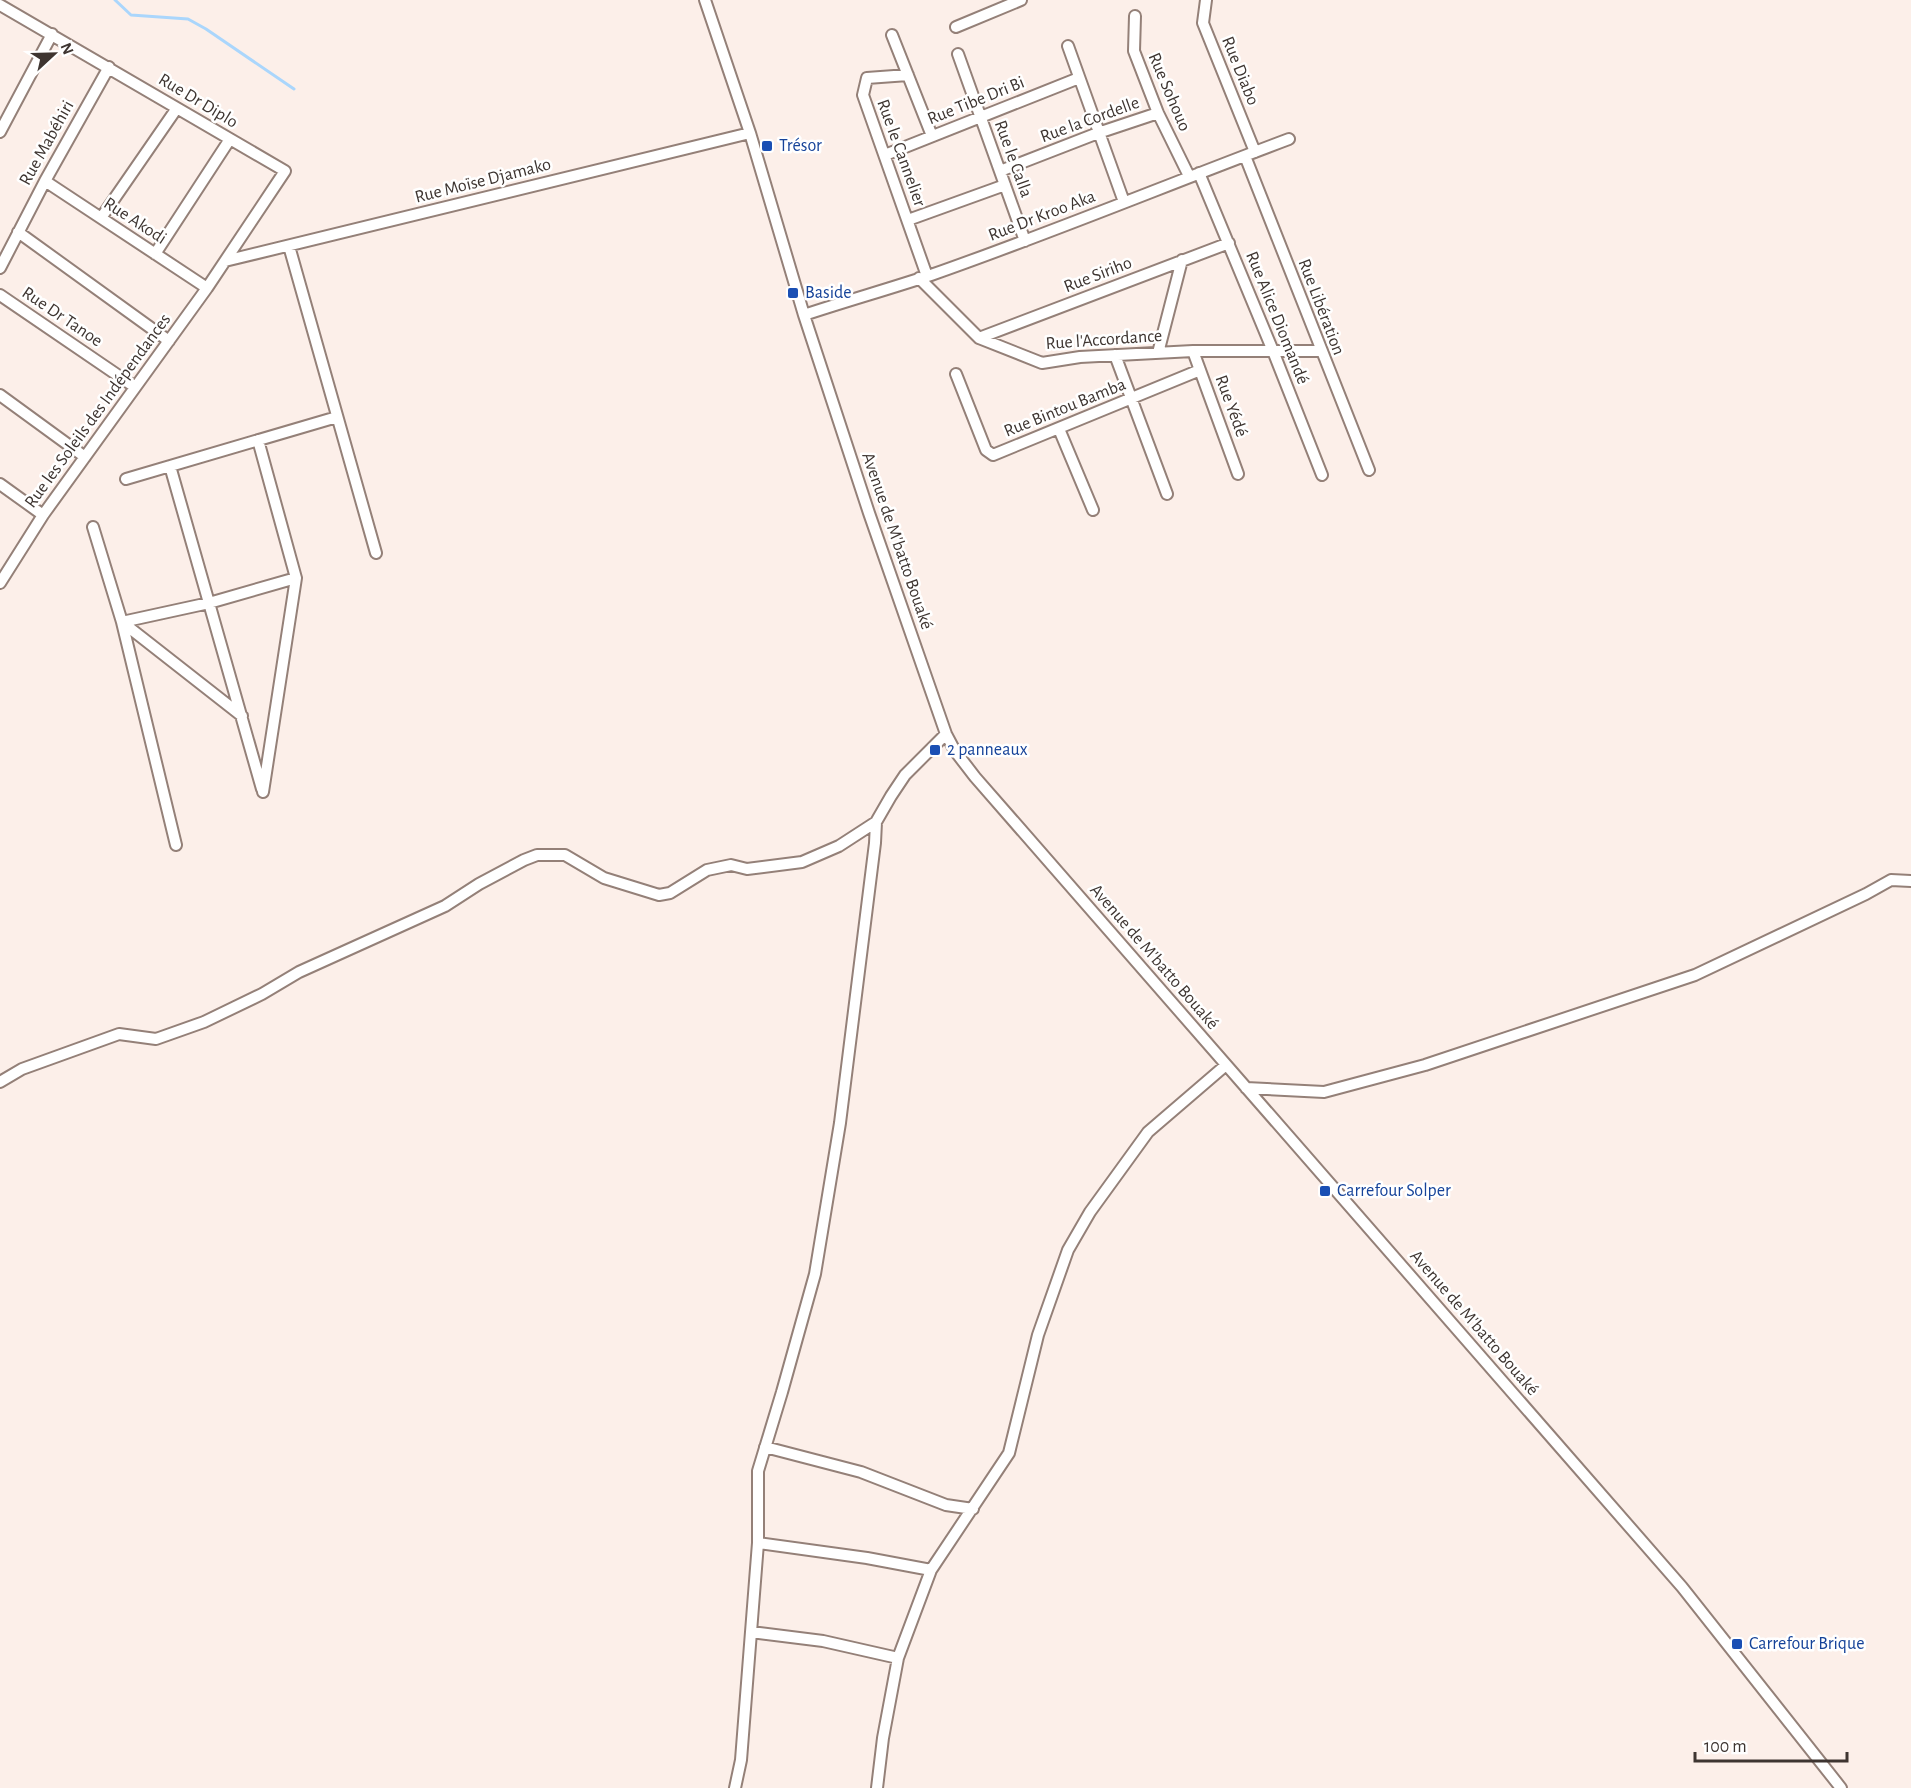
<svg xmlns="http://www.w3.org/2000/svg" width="1911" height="1788" font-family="'Alegreya Sans',sans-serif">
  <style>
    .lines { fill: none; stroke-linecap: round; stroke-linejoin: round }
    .stream { stroke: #aad6fc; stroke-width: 3 }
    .minor-casing { stroke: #948078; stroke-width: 14 }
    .minor { stroke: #fff; stroke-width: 10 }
    .transit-dot { fill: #1a4fb4; stroke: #fff; stroke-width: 2 }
    .labels { text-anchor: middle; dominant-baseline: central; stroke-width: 5; stroke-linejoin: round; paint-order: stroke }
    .street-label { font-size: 18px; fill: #3e3531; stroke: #fff }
    .transit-label { font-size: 18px; fill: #164399; stroke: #fff; text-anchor: start }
  </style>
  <rect width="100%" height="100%" fill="#fcefe9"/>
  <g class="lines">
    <path class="stream" d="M115,0L131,15L188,19L206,29L294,89"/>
    <defs>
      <path id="minor" d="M705,0L750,133L804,315L869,513L946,734L955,751L975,777L1682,1587L1841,1788
        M1206,0L1203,23L1255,152
        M0,5L285,171L207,288L43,515L0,583
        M1135,16L1134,51L1158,113L1189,176
        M956,27L1021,0
        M892,35L932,136
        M1068,46L1124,202
        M958,54L1025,241
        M908,75L867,78L863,95L927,276
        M0,132L52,34
        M885,155L1079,78
        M1245,156L1369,470
        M1000,171L1098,133L1158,113
        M1199,173L1273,351L1322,475
        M45,181L207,288
        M101,218L177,108
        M908,220L1005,185
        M18,232L169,341
        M289,246L376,553
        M155,254L230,139
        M225,261L750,133
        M0,268L45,181L109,67
        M919,278L979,338L1042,363L1080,357L1193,351H1321
        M0,295L135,387
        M804,315C846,301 889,289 931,275C1051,233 1169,184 1289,139
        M979,338L1229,243
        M1193,351L1238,474
        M1158,353L1182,260
        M1115,355L1167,494
        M956,374L986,450L993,455L1200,370
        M0,395L85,457
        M1059,429L1093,510
        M258,440L296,578L263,792
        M170,466L262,789
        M126,479L337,417
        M0,484L43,515
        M93,527L122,622L176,845
        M122,622L209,603L296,578
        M122,622L242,716
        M0,1082L22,1069L119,1034L156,1039L204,1022L262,994L299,972L445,906L479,884L524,860L537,855H565L604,878L659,895L670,893L707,870L731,865L747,869L802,862L839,846L876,822
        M1246,1088L1324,1092L1425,1065L1695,975L1866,894L1891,880L1911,881
        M765,1447L861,1472L946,1505L973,1509
        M758,1543L867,1558L931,1570
        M751,1632L823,1641L898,1658
        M735,1788L741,1760L751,1632L758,1543V1471L782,1392L815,1274L840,1123L875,843L876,822L891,796L905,775L946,734
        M877,1788L883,1738L898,1658L931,1570L1009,1453L1038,1335L1068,1250L1090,1212L1148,1132L1226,1065"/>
    </defs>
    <use href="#minor" class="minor-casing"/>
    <use href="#minor" class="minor"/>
  </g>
  <g class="transit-dot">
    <rect x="761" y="140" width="12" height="12" rx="3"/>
    <rect x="787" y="287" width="12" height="12" rx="3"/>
    <rect x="929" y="744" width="12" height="12" rx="3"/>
    <rect x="1319" y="1185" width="12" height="12" rx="3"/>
    <rect x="1731" y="1638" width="12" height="12" rx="3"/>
  </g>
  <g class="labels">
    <g class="street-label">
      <text transform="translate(1240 71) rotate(68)">Rue Diabo</text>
      <text transform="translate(1169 92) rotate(67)">Rue Sohouo</text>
      <text transform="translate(198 101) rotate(31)">Rue Dr Diplo</text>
      <text transform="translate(976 101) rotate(-22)">Rue Tibe Dri Bi</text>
      <text transform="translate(1090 120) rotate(-20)">Rue la Cordelle</text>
      <text transform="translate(47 143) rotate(-61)">Rue Mabéhiri</text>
      <text transform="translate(901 153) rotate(70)">Rue le Cannelier</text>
      <text transform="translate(1013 159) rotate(70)">Rue le Calla</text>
      <text transform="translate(483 181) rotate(-14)">Rue Moïse Djamako</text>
      <text transform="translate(1042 216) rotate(-21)">Rue Dr Kroo Aka</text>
      <text transform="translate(135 221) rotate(33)">Rue Akodi</text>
      <text transform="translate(1098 275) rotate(-21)">Rue Siriho</text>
      <text transform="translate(1321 307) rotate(69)">Rue Libération</text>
      <text transform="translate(62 317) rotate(34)">Rue Dr Tanoe</text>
      <text transform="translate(1277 318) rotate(68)">Rue Alice Diomandé</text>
      <text transform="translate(1104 340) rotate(-4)">Rue l'Accordance</text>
      <text transform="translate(1231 406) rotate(70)">Rue Yédé</text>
      <text transform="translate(1065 408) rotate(-22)">Rue Bintou Bamba</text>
      <text transform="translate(98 411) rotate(-54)">Rue les Soleils des Indépendances</text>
      <text transform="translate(897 541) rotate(71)">Avenue de M'batto Bouaké</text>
      <text transform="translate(1154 957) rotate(49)">Avenue de M'batto Bouaké</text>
      <text transform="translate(1474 1323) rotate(49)">Avenue de M'batto Bouaké</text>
    </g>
    <g class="transit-label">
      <text x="779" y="146">Trésor</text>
      <text x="805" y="293">Baside</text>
      <text x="947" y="750">2 panneaux</text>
      <text x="1337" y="1191">Carrefour Solper</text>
      <text x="1749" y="1644">Carrefour Brique</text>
    </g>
  </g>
  <g transform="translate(54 54) rotate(68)" stroke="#ffffff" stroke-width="4.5" paint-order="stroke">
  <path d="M0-4.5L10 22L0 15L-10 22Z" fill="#3e3531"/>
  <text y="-9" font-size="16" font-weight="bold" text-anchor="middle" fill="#3e3531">N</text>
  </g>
  <path d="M1695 1752v9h152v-9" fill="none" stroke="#3e3531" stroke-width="3"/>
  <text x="1704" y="1752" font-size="18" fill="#3e3531" stroke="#ffffff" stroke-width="4.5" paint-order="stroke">100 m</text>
</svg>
